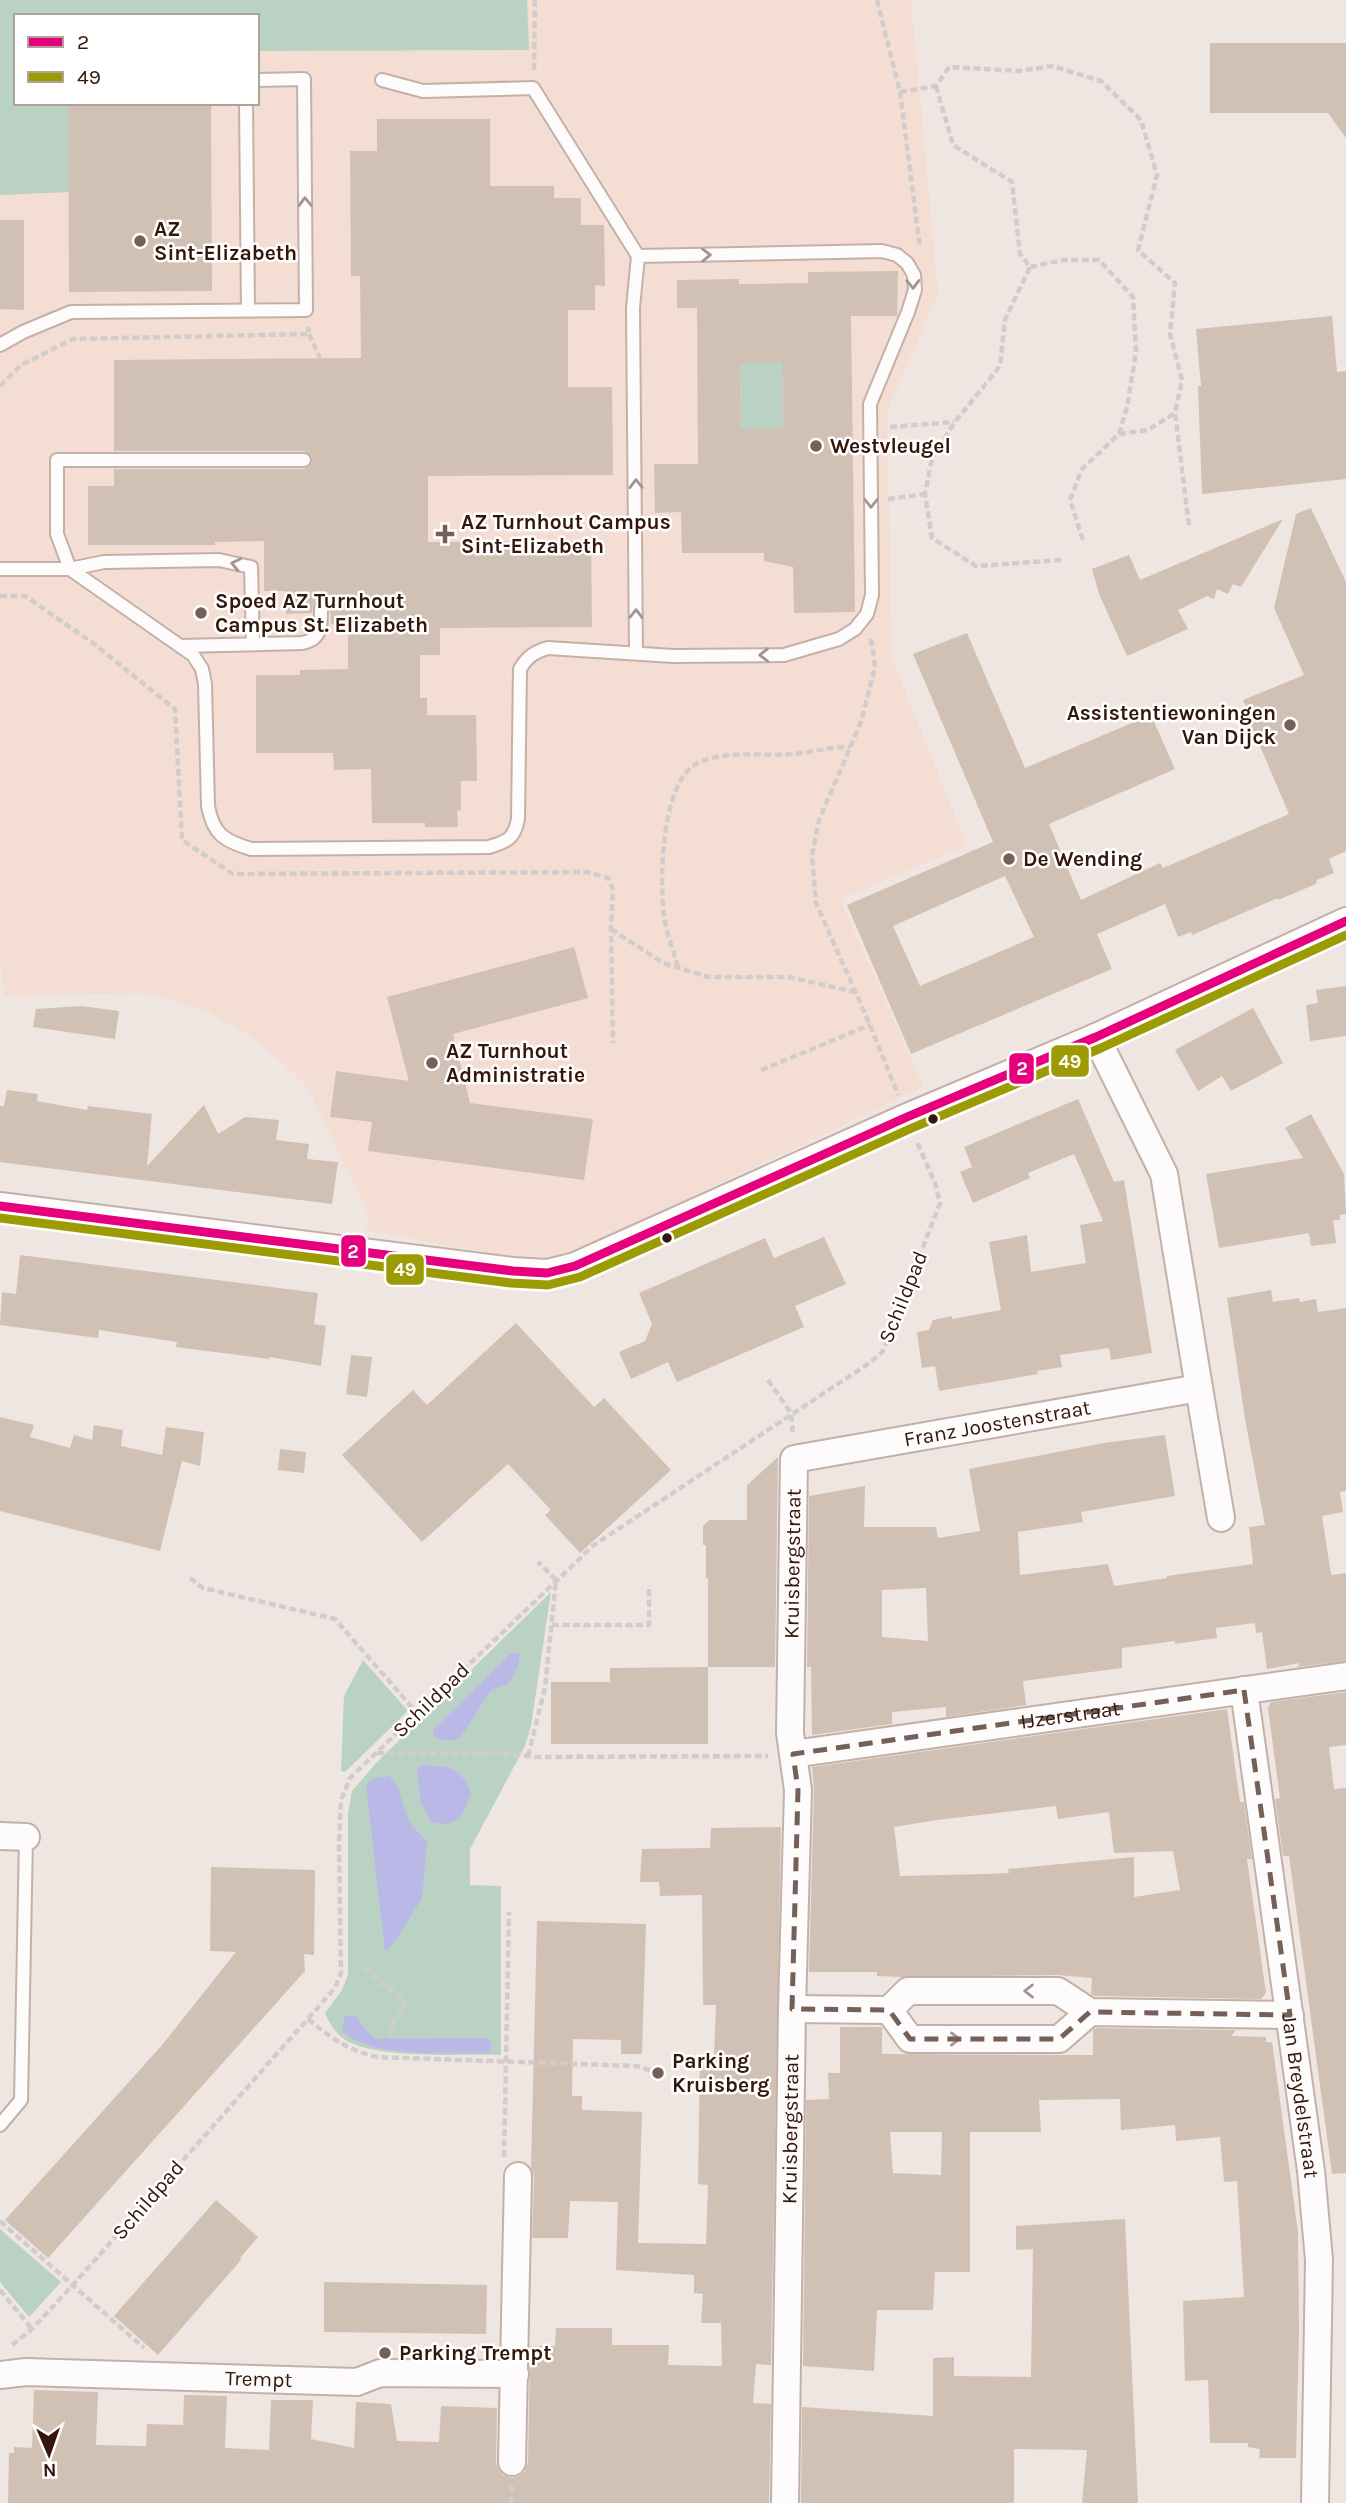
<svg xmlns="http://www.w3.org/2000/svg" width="1346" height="2503" font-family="Karla,sans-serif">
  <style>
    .built { fill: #f4ddd3; fill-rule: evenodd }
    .green { fill: #bad2c3 }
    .water { fill: #bab8e6 }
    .building { fill: #d0c1b4; fill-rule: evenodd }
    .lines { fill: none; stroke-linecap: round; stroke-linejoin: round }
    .service-casing { stroke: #c3b1a9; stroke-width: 16 }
    .minor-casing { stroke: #c3b1a9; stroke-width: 30 }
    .path { stroke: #d1cdcc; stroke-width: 4.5; stroke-dasharray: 7 3.5; stroke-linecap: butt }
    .service { stroke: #fdfbfb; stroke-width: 12 }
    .minor { stroke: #fdfbfb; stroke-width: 26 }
    .bus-1-casing { stroke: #fff; stroke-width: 14 }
    .bus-2-casing { stroke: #fff; stroke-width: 14 }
    .bus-1 { stroke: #e6007e; stroke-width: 9 }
    .bus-2 { stroke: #9c9b03; stroke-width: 9 }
    .oneway { stroke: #a3948f }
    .marked { fill: none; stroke: #755f56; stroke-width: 5; stroke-dasharray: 14 9; stroke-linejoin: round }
    .poi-dot { fill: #755f56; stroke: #fff; stroke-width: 2.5 }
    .bus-dot { fill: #34170b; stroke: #fff; stroke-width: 2.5 }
    .labels { text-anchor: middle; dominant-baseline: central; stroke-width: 5; stroke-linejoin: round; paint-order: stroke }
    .poi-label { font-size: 21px; font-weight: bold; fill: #34170b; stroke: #fff; text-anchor: start }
    .street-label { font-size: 21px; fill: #34170b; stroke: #fff }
    .line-badge { stroke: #fff; stroke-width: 2.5 }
    .badge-label { font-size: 19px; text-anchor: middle; font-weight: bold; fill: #fff }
  </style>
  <rect width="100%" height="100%" fill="#efe6e2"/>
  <path class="built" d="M0,0H911L938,294L887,411L892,658L967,845L840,899L924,1087L548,1264L366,1230L369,1217L309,1089L262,1043L207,1011L147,993L4,996L0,956ZM16,16H257V103H16Z"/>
  <path class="green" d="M0,0H527L529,50L257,51V16H16V103H68L70,192L0,195Z
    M739,317L779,362H782L783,428H779L742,473Z
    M551,1592L531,1726L525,1746L470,1849V1885L501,1886V2055C461,2054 383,2059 349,2042C337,2036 330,2025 325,2013L342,1990L348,1974V1813L352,1791L377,1762Z
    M363,1660L408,1711L345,1772L341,1771L344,1696Z
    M0,2229L61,2282L29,2317L0,2282Z"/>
  <path class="water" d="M520,1653L518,1667L507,1685L491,1690L460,1738C452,1742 442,1741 433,1736L434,1729L510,1654Z
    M421,1765C450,1768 457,1763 471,1792C464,1815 457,1829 431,1822L421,1803L417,1769Z
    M389,1776L397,1785L409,1822L427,1842L422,1898L396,1940L385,1952L366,1785L373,1778Z
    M345,2015L357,2017L364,2028L375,2039L487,2038L491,2044L490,2053C450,2052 371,2059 342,2031Z"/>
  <path class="building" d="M1210,43H1346V138L1328,113H1210Z
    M68,103H211L212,291L69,292Z
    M377,119H490V186H554V198H581V225H604L605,286L595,285V310H568V387H612L613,475L428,476V542L591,541L592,627L440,628V655H420V698H427V715H476L477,781H461V810L457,811L458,827H425V823H372L371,769L334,770L333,753H256V675H300V670L348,669V624H331L330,607L326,601H316L313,604L312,613L286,614L285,591H264V541L215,542V545H88V486H114V469H304L311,465L312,456L304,451H114V360L361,358L360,276H351L350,151H377Z
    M0,220H24V310L0,309Z
    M898,271L897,316H851L855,612L794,613L793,567L764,561V553H682L681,512L655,513L654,464H698L697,308H677V280L739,279V284L808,283V272ZM782,362L783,428L741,429L740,364Z
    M1332,316L1337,372L1346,371V479L1202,494L1198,386H1201L1196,329Z
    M1311,508L1346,582V851L1329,859L1334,873L1317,880L1316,884L1278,900V898L1192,935L1191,932L1178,937L1165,904L1097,934L1112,969L911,1054L847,905L993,842L913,654L967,633L1025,768L1151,715L1175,769L1049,824L1081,900L1160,863L1163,868L1289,814L1248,718L1250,715L1243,700L1304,675L1274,608L1296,514ZM1005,876L1034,937L920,986L893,926Z
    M1283,519L1241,587L1233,584L1228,594L1217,589L1214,599L1207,596L1178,610L1188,629L1127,656L1099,594L1092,569L1129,555L1140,580Z
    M574,947L588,998L453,1034L470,1103L593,1119L584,1180L368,1151L372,1122L330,1117L336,1071L409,1081L387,997Z
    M1346,986V1036L1310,1041L1306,1005L1318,1003L1316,990Z
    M81,1006L119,1011L115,1039L33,1027L36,1009Z
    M1253,1008L1283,1063L1231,1091L1222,1076L1198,1091L1175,1050Z
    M7,1090L38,1094L37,1101L87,1110L88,1106L152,1114L147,1166L204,1105L218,1134L245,1117L279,1120L276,1140L309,1144L307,1159L338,1162L332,1204L0,1162V1106H4Z
    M1078,1099L1114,1182L1124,1180L1152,1353L1111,1360L1109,1348L1060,1355L1062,1367L1037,1371L1038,1374L939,1391L935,1366L922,1368L917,1332L929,1330L933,1320L952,1316V1319L1001,1310L989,1242L1027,1235L1031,1272L1086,1263L1080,1225L1103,1221L1074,1154L1028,1173L1030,1178L973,1203L960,1172L972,1167L964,1147Z
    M1311,1114L1344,1174L1346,1214L1340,1215V1220H1333L1336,1243L1311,1246L1309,1233L1219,1248L1206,1174L1303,1158L1285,1128Z
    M824,1237L846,1284L795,1306L804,1327L677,1382L668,1362L631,1379L619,1352L645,1341L652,1324L639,1293L765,1238L774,1258Z
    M20,1255L318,1293L314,1324L326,1326L321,1366L270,1357L269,1359L176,1347L177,1342L99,1330L98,1338L0,1325L2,1292L16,1294Z
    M1271,1290L1273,1302L1299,1298L1300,1302L1316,1299L1318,1312L1346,1308V1491L1340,1492L1343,1512L1322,1516L1331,1575L1346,1573V1661L1297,1667L1300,1663L1267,1669L1262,1632L1256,1633L1255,1623L1216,1628L1217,1638L1175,1644V1641L1122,1648V1668L1023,1681L1026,1705L946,1717V1707L892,1712V1724L812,1735L811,1667H807L809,1496L865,1486L864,1527H936L938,1538L980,1531L969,1469L1104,1443L1165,1435L1175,1496L1081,1512L1083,1522L1018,1532L1020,1575L1108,1564L1114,1586L1167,1578V1576L1253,1564L1249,1527L1265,1525L1245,1419L1227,1298ZM926,1588L928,1641L882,1637V1590Z
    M516,1323L594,1407L604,1398L671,1470L580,1553L545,1515L551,1510L508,1464L422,1542L342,1455L413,1390L427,1405Z
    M351,1355L372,1357L367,1397L346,1394Z
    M0,1417L34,1425L30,1437L70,1448L74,1435L92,1440L94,1425L123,1430L121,1446L162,1455L166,1427L204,1432L200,1466L182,1461L160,1551L0,1511Z
    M280,1449L306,1452L304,1473L278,1470Z
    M778,1457L775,1667H708V1578H706V1545H703V1526L709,1520H747V1485Z
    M708,1667V1744H551V1682H610V1668Z
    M1346,1692V1745L1329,1747L1334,1789L1346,1788V2173L1332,2174L1289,1856H1283L1275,1799L1280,1798L1268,1708L1271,1702Z
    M1227,1709L1240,1802H1244L1252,1859H1247L1266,1993L1261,1999L1095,1996L1091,1994L1092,1978L1058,1975L902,1977L877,1976V1972H809L814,1790L812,1767ZM1056,1806L1058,1819L1109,1812L1114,1853L1173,1851L1180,1890L1134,1897V1857L1008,1869L1009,1873L986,1874L900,1876L894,1827L937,1820Z
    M781,1827L771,2365L756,2364L753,2403L771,2404L769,2503H8L9,2453H14V2447L32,2448L34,2390L98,2392L96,2445L146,2446L147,2424L183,2425L184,2395L227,2396L225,2448L269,2450L271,2400H313L311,2439L354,2448L356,2402L391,2404L397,2441L439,2442L441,2406L497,2408L496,2462L498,2469L503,2475L512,2478L519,2476L525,2471L528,2462L530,2346H555L556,2328H612V2345H669L668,2365L722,2366L721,2323H701L703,2294L694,2293V2275L616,2270L618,2202L570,2201L568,2238H532L534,2176L531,2168L537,1921L646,1924L642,2054H621V2040L573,2039L572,2096H582V2110L642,2112L638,2243L706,2244L708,2185L698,2184L700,2055L714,2056L716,2005H703L702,1895L660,1896L659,1882H640L642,1849L710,1848L711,1828Z
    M211,1867L315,1870L314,1955L304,1954L305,1971L48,2258L5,2220L162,2045L236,1952L210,1951Z
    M840,2027H882V2054L1093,2055V2030L1096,2028L1236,2030L1231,2036L1266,2037V2042H1272L1298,2232L1299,2329L1296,2458H1259L1260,2449L1248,2447V2443H1210L1208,2380L1185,2381L1183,2301L1244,2297L1237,2181L1224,2182L1220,2137L1176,2141L1175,2125L1121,2130L1120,2099L1039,2100L1041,2132H970V2272H935L933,2310H877L874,2371L803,2366L806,2100L829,2099L828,2073H840ZM890,2132H942L941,2175L893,2173Z
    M216,2200L258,2237L240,2258L241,2260L158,2355L114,2316Z
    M1125,2219L1138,2503H1082L1087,2450L1014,2449V2503H801L802,2407L933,2416V2358L954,2357V2376L1031,2377L1033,2249L1016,2250V2226Z
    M324,2282L487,2285L486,2334L324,2332Z"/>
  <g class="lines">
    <defs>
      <path id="service" d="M382,80L423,91L533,88L638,256L633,308L636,652
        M246,103L248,311
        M0,345L23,332L71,312L306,310L304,79L257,80
        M0,569H70L193,655L202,669L205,684L208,806C213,834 224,841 251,849L489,847C508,841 514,839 518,819L520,669C527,657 534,652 548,648L673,656L784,655L839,639L855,629L867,614L872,595L870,404L908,312L915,290L914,275L907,263L897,255L882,251L638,256
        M253,644L251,567L219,560L104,562L70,569L57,534V460H304
        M182,646L302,643C322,639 321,626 321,608
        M0,2125L21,2100L26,1837"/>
      <g id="minor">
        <path d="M0,1206L513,1271L547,1273L575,1266L907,1117L1096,1037L1346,921"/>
        <path d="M1199,1388L1221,1518"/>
        <path id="s1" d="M1244,1690L1311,2171L1319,2260L1315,2503"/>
        <path id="s2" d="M793,1754L1346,1676"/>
        <path d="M0,1836L26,1837"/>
        <path d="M792,2009L889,2010"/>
        <path d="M1090,2012L1059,2039H910L889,2010L908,1991H1058L1090,2012L1290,2015"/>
        <path id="s3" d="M0,2375L26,2372L357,2382L380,2373L515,2374"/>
        <path d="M512,2462L518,2176"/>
        <path id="s4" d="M785,2503L792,2009L798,1790L790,1733L794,1459L1199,1388L1164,1174L1096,1037"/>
      </g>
    </defs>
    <use href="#service" class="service-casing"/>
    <use href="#minor" class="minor-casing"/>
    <path class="path" d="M877,0L900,92L920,248
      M534,70L535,0
      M936,86L953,145L1012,182L1020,254L1030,267L1005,320L1000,366L955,422L932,458L925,494L932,538L976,566L1061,560
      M900,92L936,86L949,67L1020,71L1052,66L1101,81L1141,120L1157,175L1138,250L1175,283L1170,334L1182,380L1175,413L1189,526
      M1030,267L1063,260H1099L1133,297L1136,352L1127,407L1119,434L1082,469L1070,500L1083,540
      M309,334L320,358
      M0,386L21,365L73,339L309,334L308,327
      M890,427L954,422
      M1119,434L1148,430L1175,413
      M888,499L925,494
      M0,596H25L93,643L175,709L182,840L233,874L587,872L608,878L613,890L611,928L613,1043
      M871,639L875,667L861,722L819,820L812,856L816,903L870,1025L898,1095
      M611,929L663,963L708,977H789L855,992
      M678,967C672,947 664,926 663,905C660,871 663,782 696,764C724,749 762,757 792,754C812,753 831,746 850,747
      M761,1070L870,1025
      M768,1380L791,1413L793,1435
      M190,1578L203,1588L335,1619L417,1713
      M552,1625H649V1585
      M377,1753L513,1754L535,1757L768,1756
      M528,1756L545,1688L556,1580L538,1562
      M365,1967L378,1981L400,1996L405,2003C402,2019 388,2017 392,2037
      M308,2019C330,2037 349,2051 377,2057L636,2066L656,2072
      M504,2157L509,1912
      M0,2221L144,2348
      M0,2290L32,2329
      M12,2345L32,2329L72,2286L335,1988L341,1973L339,1844L341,1800L350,1778L594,1545L871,1362L883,1351L940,1203L935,1183L917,1142
      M511,2503L512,2486"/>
    <use href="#service" class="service"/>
    <use href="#minor" class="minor"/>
    <defs>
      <path id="bus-1" d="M0,1206L513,1271L547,1273L575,1266L907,1117L1096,1037L1346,921"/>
      <path id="bus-2" d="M0,1218L511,1283L548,1285L580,1277L912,1128L1101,1048L1346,935"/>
    </defs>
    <use href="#bus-1" class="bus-1-casing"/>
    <use href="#bus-2" class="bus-2-casing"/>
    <use href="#bus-1" class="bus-1"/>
    <use href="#bus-2" class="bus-2"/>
  </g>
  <defs><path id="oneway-chevron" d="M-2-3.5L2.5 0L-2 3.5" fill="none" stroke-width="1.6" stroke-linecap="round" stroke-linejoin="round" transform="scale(1.75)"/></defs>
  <g class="oneway">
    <use href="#oneway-chevron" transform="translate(305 202) rotate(-91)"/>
    <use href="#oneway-chevron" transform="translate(706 255) rotate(-1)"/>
    <use href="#oneway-chevron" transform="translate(913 284) rotate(89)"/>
    <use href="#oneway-chevron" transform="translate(636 484) rotate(-91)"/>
    <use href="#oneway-chevron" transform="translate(871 503) rotate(90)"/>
    <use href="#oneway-chevron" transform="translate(236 564) rotate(-167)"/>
    <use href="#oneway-chevron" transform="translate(636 614) rotate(-89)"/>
    <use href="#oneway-chevron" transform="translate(764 655) rotate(179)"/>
    <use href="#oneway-chevron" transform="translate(1029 1991) rotate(180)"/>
    <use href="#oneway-chevron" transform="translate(955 2039)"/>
  </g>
  <path class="marked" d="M1244,1690L1290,2015L1090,2012L1059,2039H910L889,2010L792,2009L798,1790L793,1754Z"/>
  <g class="poi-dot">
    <circle cx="140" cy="241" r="7"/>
    <circle cx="816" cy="446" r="7"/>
    <path d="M441.5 523.5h7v7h7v7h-7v7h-7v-7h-7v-7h7z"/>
    <circle cx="201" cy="613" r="7"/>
    <circle cx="1290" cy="725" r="7"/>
    <circle cx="1009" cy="859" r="7"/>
    <circle cx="432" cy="1063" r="7"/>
    <circle cx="658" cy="2073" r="7"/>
    <circle cx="385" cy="2353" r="7"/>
  </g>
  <g class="bus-dot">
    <circle cx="933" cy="1119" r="6"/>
    <circle cx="667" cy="1238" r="6"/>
  </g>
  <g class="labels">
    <g class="poi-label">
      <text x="154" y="229">AZ<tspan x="154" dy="24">Sint-Elizabeth</tspan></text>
      <text x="830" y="446">Westvleugel</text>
      <text x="461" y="522">AZ Turnhout Campus<tspan x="461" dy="24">Sint-Elizabeth</tspan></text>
      <text x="215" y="601">Spoed AZ Turnhout<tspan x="215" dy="24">Campus St. Elizabeth</tspan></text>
      <text x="1276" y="713" text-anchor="end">Assistentiewoningen<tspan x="1276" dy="24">Van Dijck</tspan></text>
      <text x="1023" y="859">De Wending</text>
      <text x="446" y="1051">AZ Turnhout<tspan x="446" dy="24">Administratie</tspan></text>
      <text x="672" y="2061">Parking<tspan x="672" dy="24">Kruisberg</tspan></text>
      <text x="399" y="2353">Parking Trempt</text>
    </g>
    <g class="street-label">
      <text transform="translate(903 1297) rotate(-68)">Schildpad</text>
      <text stroke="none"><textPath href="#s4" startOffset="1251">Franz Joostenstraat</textPath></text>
      <text stroke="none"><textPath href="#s4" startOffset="940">Kruisbergstraat</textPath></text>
      <text transform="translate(431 1700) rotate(-44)">Schildpad</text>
      <text stroke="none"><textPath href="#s2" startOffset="280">IJzerstraat</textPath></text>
      <text stroke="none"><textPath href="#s1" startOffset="410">Jan Breydelstraat</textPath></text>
      <text stroke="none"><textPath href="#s4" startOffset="374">Kruisbergstraat</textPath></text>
      <text transform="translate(148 2200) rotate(-49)">Schildpad</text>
      <text stroke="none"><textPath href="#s3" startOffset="259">Trempt</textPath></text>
    </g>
  </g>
  <g class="line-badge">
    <rect x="1050" y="1044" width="40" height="34" rx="7" fill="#9c9b03"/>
    <rect x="1008" y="1052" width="27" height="33" rx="7" fill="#e6007e"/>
    <rect x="340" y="1234" width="27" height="34" rx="7" fill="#e6007e"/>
    <rect x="385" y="1253" width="40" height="33" rx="7" fill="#9c9b03"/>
  </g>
  <g class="badge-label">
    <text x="1070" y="1068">49</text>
    <text x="1022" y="1075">2</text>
    <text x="353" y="1258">2</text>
    <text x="405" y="1276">49</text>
  </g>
  <rect x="14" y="14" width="245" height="91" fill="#ffffff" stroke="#aea29d" stroke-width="2"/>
  <rect x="28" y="37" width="35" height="10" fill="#e6007e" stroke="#aea29d" stroke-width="2"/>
  <text x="77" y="49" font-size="21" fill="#34170b">2</text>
  <rect x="28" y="72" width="35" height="10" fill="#9c9b03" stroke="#aea29d" stroke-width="2"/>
  <text x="77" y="84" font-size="21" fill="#34170b">49</text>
  <g transform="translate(49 2454) rotate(178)" stroke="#ffffff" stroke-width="5" paint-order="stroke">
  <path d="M0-5L12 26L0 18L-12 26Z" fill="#34170b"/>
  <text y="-10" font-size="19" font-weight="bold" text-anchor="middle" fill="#34170b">N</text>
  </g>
</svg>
